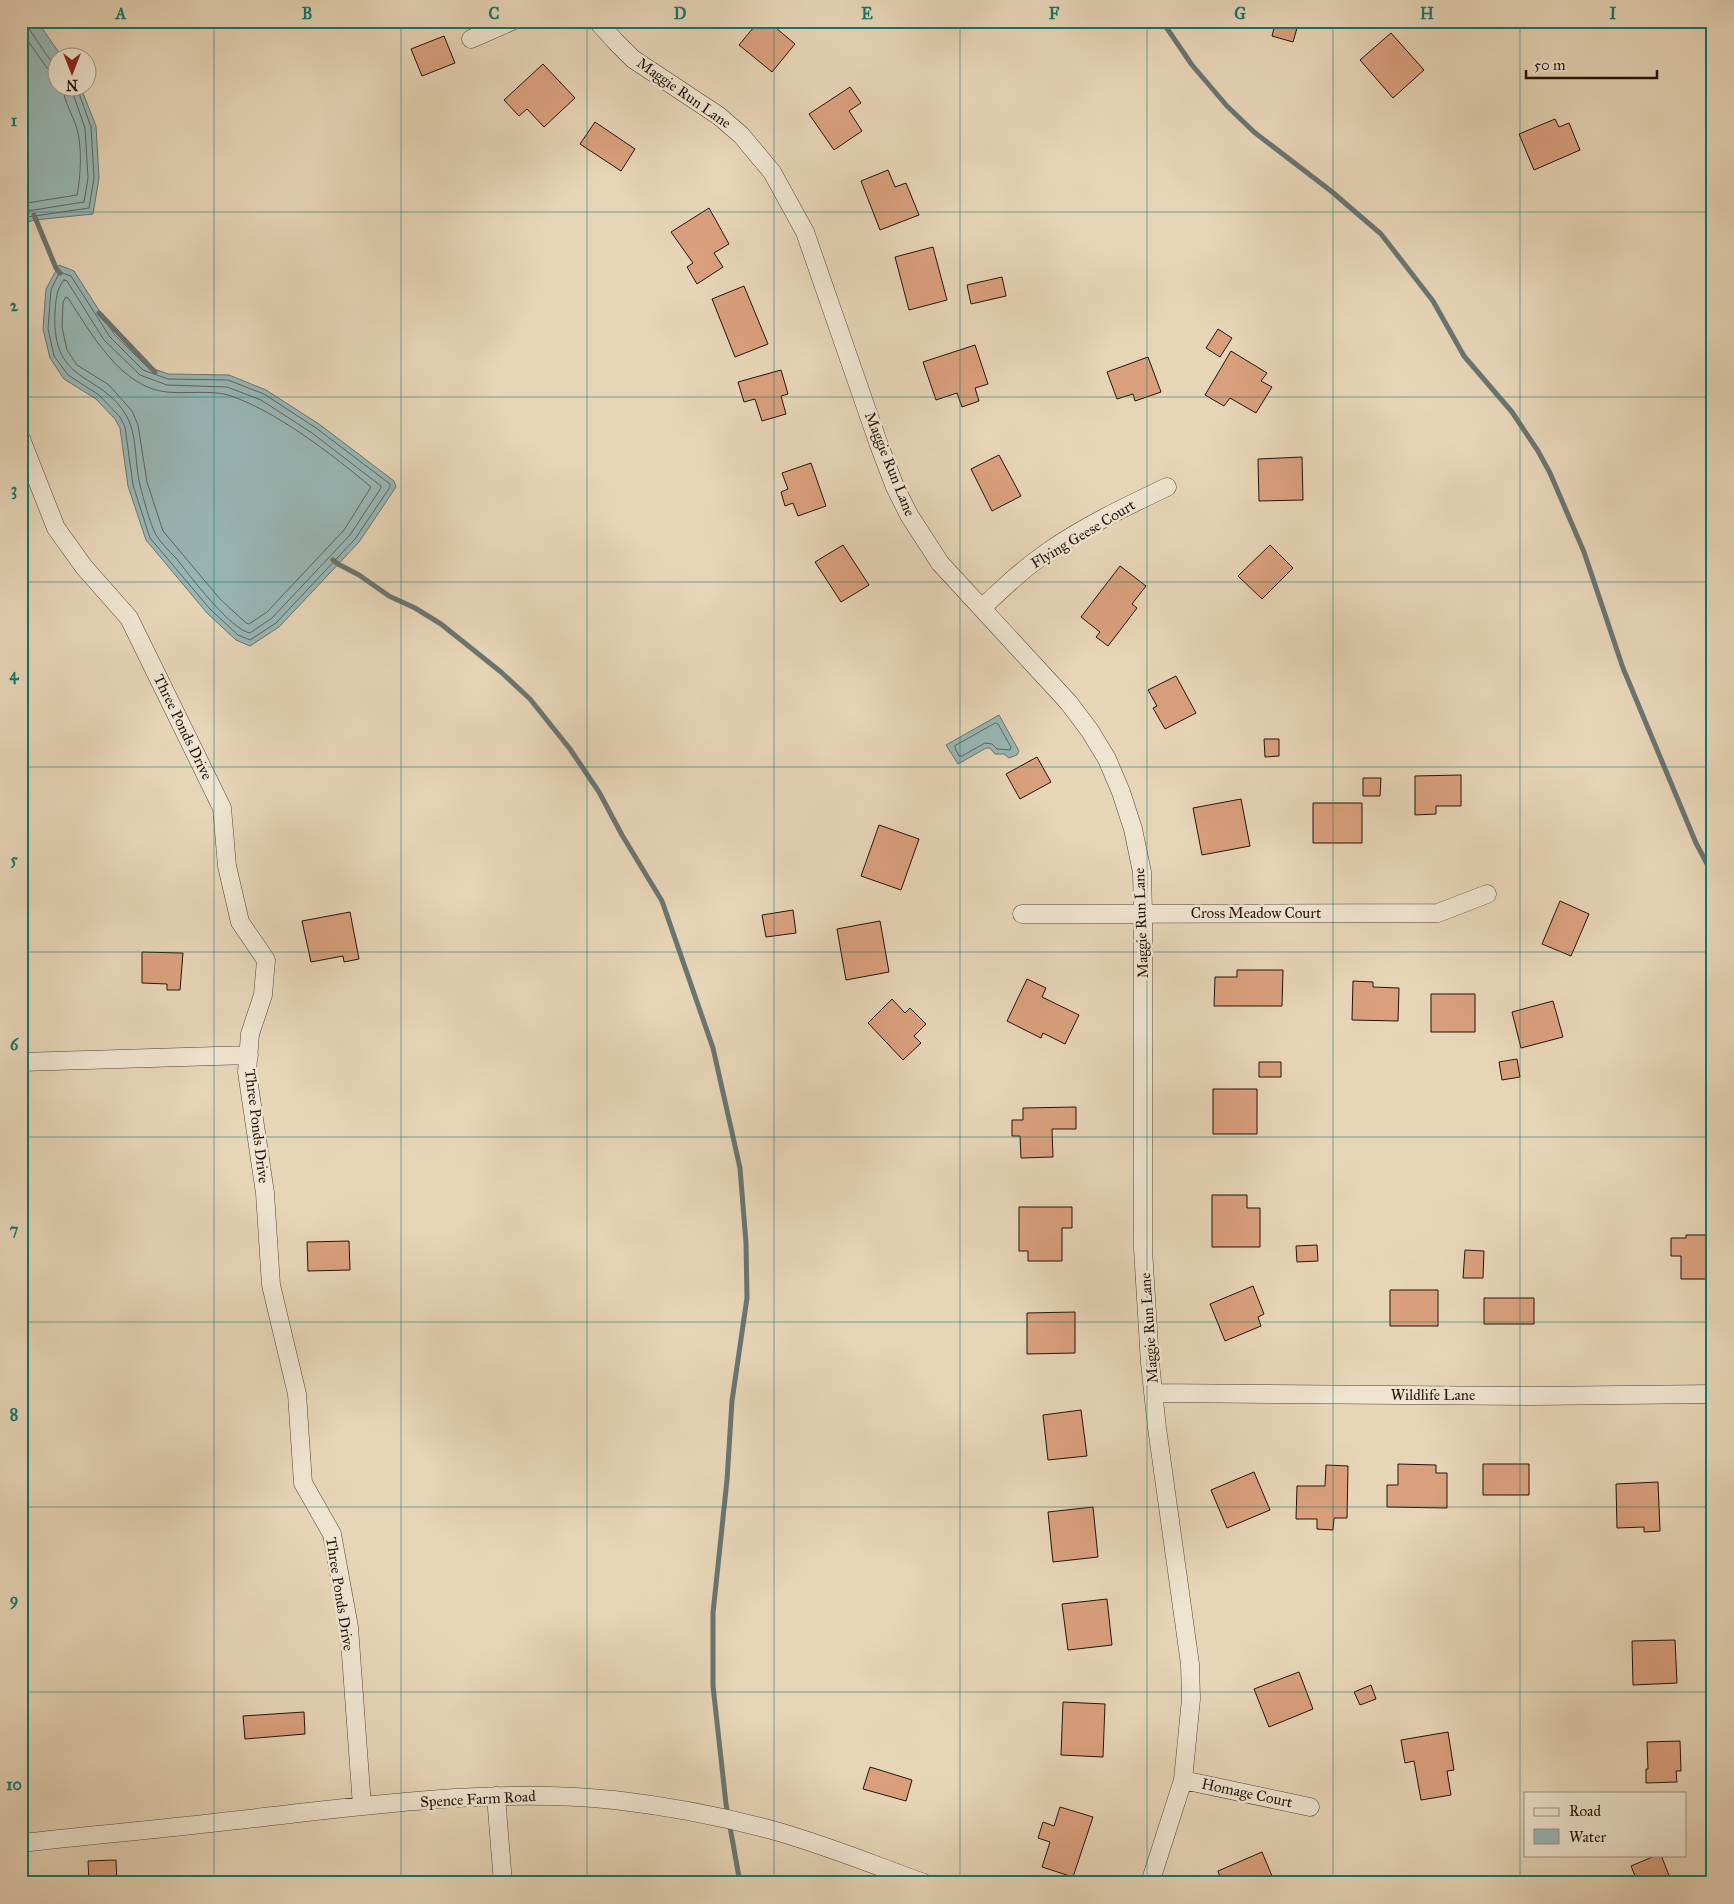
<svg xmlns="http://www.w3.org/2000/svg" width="1734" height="1904" font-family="'IM FELL Great Primer',serif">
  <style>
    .water { fill: #98b7b6; stroke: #6a7571 }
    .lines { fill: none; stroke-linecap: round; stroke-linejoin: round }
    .shore { stroke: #5e6460; stroke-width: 1 }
    .stream { stroke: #6a7571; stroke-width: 5 }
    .building { fill: #daa07d; stroke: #24120a }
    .minor-casing { stroke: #554335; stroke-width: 19 }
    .minor { stroke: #efe4d0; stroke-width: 18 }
    .grid { fill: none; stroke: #0f766e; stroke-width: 1; stroke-opacity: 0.55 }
    .labels { text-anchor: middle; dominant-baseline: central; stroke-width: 5; stroke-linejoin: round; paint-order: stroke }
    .street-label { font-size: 15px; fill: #24120a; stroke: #efe4d0 }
    .neatline { fill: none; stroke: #0f766e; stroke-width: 2 }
    .grid-label { font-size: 16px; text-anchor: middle; font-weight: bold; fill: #0f766e }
  </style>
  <rect width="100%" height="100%" fill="#e7d5b7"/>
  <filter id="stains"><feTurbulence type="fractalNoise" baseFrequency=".004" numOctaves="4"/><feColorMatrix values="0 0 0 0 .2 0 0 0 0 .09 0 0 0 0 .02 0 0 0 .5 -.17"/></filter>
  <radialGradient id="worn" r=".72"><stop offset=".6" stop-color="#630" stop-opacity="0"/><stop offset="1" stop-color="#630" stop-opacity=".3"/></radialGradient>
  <path class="water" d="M21,21H37L62,57L58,58V88H81L96,126L99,178L93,214L35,220L21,224Z
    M59,265L74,271L114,334L146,366L168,374L229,375L266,390L319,424L394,481L396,487L359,542L279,627L250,646L236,640L207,613L146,540L128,486L120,428L115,419L96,399L64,379L50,358L43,329L45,302L46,289Z
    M999,715L1019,751L1017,755L1009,758L1004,754H995L990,748H986L958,764L946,745Z"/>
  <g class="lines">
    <path class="shore" d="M27,21L29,29L53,64L58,68
      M21,31L47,68L58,76
      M21,204L77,195C81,177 82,146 77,129C73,115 64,102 63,88
      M21,212L84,202L88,178L85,128L71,88
      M21,218L89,208L94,178L91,127L77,88
      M60,272L71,276L110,337L143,370L168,379L228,380L264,394L316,428L390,484V487L355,539L276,623L250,640L238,635L210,609L150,538L133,485L125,427L120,417L99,395L68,375L54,356L48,329L50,302L51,290Z
      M64,280L67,281L104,340L140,375L167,385L227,387L261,400L312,433L381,486V488L350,535L272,618L250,633C231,630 189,575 176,558C169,551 161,543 156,535C150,524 143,497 140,485C135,465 137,439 129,421C105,370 51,389 55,312C56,301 56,289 64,280Z
      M66,297L68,298C91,333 121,388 167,392C184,394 212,390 228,395C275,410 333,455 371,487L344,530L267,612L249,624L246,623L220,599L163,531L147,482L138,425L132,411L109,385L77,365L67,350L62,327L63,303Z
      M996,723L998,724L1011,747L1010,750L997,749L992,744L985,743L962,756H959L955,748V746Z"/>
    <path class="stream" d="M1162,21L1192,65L1227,106L1254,132L1331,191L1381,234L1433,301L1464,356L1512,412L1538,451L1550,473L1584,552L1623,668L1696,843L1713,875
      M34,215L56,268L60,273
      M99,313L155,372
      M333,560L338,564L359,575L389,596L415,608L441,624L501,672L530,699L570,749L599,792L622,835L662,901L713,1048L740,1168L746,1243L747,1298L732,1401L727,1480L713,1613V1686L726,1804L740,1883"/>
  </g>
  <path class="building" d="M759,21H781L776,28L795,44L772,72L739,45Z
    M1276,21H1299L1293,42L1272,36Z
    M1391,33L1424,70L1393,98L1360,60Z
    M444,36L455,63L422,76L411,49Z
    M543,64L575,98L544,127L527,109L519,116L504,100Z
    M850,87L861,103L849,111L862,131L834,150L809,114Z
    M1555,119L1559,127L1569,123L1580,150L1534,170L1519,134Z
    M595,122L635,149L621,171L580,144Z
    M888,170L895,187L906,183L919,215L880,230L861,181Z
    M709,208L729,244L714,253L723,267L697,284L687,267L693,263L671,232Z
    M933,247L947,300L909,310L895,257Z
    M1002,277L1006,296L971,304L967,285Z
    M744,286L768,344L735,357L712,299Z
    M1218,329L1232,338L1220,357L1206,348Z
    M975,345L988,384L975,388L979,401L962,407L957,393L936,400L923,362Z
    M1231,351L1267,373L1261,381L1272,387L1256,413L1230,398L1224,406L1205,395Z
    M1148,357L1161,392L1135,401L1133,394L1117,399L1107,372Z
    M781,370L788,394L781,396L786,414L762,421L755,399L744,402L738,382Z
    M999,455L1021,496L992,511L971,469Z
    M1302,457L1303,500L1259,501L1258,459Z
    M811,463L826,506L798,516L793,503L785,506L781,492L788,489L782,473Z
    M843,545L869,585L841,602L815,562Z
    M1270,545L1293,568L1262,599L1238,576Z
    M1120,566L1146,586L1132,604L1137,608L1108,646L1096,637L1100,632L1081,617Z
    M1176,676L1196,713L1165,729L1153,708L1157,706L1148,690Z
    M1264,739H1279V756L1265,757Z
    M1037,757L1051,782L1020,799L1006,774Z
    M1461,775V806H1436V814L1415,815V776Z
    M1363,778H1381L1380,796H1363Z
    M1241,799L1250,846L1202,855L1193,808Z
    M1313,803H1362V843H1313Z
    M879,825L919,839L901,890L861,876Z
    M1560,901L1589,914L1571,956L1542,944Z
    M793,910L796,933L766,937L762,915Z
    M350,912L359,959L344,962L343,956L311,962L302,921Z
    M880,921L889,972L846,980L837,929Z
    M142,952L183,953L180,990H167V984L142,983Z
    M1237,970H1283L1282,1006H1214L1215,977H1237Z
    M1027,979L1046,988L1042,997L1079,1015L1065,1044L1043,1033L1041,1038L1007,1021Z
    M1353,981L1373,982V987L1399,988L1398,1021L1352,1020Z
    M1431,994H1475V1032H1431Z
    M892,999L905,1013L910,1008L926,1024L914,1036L921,1043L903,1060L868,1023Z
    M1553,1001L1563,1037L1521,1048L1512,1012Z
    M1517,1059L1520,1077L1502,1080L1499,1062Z
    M1259,1062H1281V1077H1259Z
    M1213,1089H1257V1134H1213Z
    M1076,1107V1129H1052L1053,1157L1021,1158L1020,1136H1012V1120H1023V1108Z
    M1212,1195H1247V1208H1260V1247H1212Z
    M1019,1207H1072V1228H1062V1261H1028V1251H1019Z
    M1686,1235H1713V1279H1681V1256H1671V1238H1686Z
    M349,1241L350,1270L308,1271L307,1242Z
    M1317,1245L1318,1261L1297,1262L1296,1246Z
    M1465,1250L1484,1251L1483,1278H1463Z
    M1253,1286L1264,1314L1258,1317L1261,1326L1225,1341L1210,1304Z
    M1390,1290H1438V1326H1390Z
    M1484,1298H1534V1324H1484Z
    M1075,1312V1353L1027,1354V1313Z
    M1081,1410L1087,1456L1048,1460L1043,1415Z
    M1398,1464L1436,1465V1473H1447V1508L1387,1507V1485H1398Z
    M1483,1464H1529V1495H1483Z
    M1326,1465L1348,1466L1347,1518H1334L1333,1530L1317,1529V1519H1296L1297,1486H1325Z
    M1254,1472L1270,1510L1227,1528L1211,1490Z
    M1658,1482L1660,1531L1644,1532V1527L1617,1528L1616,1484Z
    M1093,1507L1098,1557L1053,1562L1048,1512Z
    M1107,1599L1112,1645L1068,1650L1062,1604Z
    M1675,1640L1677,1683L1633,1685L1632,1641Z
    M1299,1672L1313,1709L1269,1727L1254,1689Z
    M1371,1685L1376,1699L1360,1705L1354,1692Z
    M1063,1702L1105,1704L1103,1757L1061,1755Z
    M304,1712L305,1734L245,1739L243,1716Z
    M1448,1732L1454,1770L1447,1771L1451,1795L1421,1800L1414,1761L1405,1763L1401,1740Z
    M1680,1741L1681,1771H1676L1677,1782L1646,1783V1769H1648L1647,1742Z
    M870,1767L912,1780L906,1801L863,1789Z
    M1060,1807L1093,1817L1073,1877L1042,1867L1050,1842L1038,1838L1043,1822L1054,1826Z
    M1262,1852L1275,1883H1222L1218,1871Z
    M1657,1855H1661L1672,1883H1638L1631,1866Z
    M116,1860L117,1883H89L88,1861Z"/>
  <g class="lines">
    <defs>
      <path id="minor" d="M597,21L616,42L633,59L719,116L741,135L772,172L805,232L879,445L895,487L909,515L940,563L1069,703L1090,731L1107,759L1121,792L1133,829L1142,872L1143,914V1249L1150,1363L1157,1428L1190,1664L1191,1699L1183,1780L1150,1883
        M471,39L512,21
        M21,439L56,528L84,567L129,618L222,808L227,866L240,922L266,960L263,995L250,1034L247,1072L265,1193L271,1285L297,1394L303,1483L332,1534L349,1627L362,1806
        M982,608C1003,588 1024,568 1049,551C1085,526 1127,506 1167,487
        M1022,914L1438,913L1487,894
        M21,1062L249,1055
        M1153,1393L1533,1396L1713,1394
        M1183,1780L1310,1807
        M496,1796L503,1883
        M21,1843C102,1834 183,1827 264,1817C380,1804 497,1788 614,1800C667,1806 720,1816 772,1830C823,1844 874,1865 924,1883"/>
    </defs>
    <use href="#minor" class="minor-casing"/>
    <use href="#minor" class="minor"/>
  </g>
  <path class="grid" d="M214,21V1883M401,21V1883M587,21V1883M774,21V1883M960,21V1883M1147,21V1883M1333,21V1883M1520,21V1883M21,212H1713M21,397H1713M21,582H1713M21,767H1713M21,952H1713M21,1137H1713M21,1322H1713M21,1507H1713M21,1692H1713"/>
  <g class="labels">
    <g class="street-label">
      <text transform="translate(684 93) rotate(35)">Maggie Run Lane</text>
      <text transform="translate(890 464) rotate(68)">Maggie Run Lane</text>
      <text transform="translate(1083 534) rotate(-31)">Flying Geese Court</text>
      <text transform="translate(183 727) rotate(64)">Three Ponds Drive</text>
      <text x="1256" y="913">Cross Meadow Court</text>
      <text transform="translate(1141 923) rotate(-92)">Maggie Run Lane</text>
      <text transform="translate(257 1126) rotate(83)">Three Ponds Drive</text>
      <text transform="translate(1149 1328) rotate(-94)">Maggie Run Lane</text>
      <text x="1433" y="1395">Wildlife Lane</text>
      <text transform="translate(340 1594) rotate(81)">Three Ponds Drive</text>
      <text transform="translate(1247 1793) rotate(12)">Homage Court</text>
      <text transform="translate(478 1799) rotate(-3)">Spence Farm Road</text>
    </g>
  </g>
  <rect width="1734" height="1904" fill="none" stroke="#e7d5b7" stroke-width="55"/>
  <rect x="1524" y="1792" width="162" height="65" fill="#efe4d0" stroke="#9e9081"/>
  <rect x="1534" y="1808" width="25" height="8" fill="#efe4d0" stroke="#9e9081"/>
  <text x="1569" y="1816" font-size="15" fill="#24120a">Road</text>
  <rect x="1534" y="1829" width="25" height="15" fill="#98b7b6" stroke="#9e9081"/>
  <text x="1569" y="1842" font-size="15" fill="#24120a">Water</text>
  <g transform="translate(72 72) rotate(180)"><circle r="24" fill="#efe4d0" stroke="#9e9081"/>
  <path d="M0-4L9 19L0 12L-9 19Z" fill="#8f2418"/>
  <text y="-8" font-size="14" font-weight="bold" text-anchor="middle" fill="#24120a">N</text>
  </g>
  <path d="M1526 70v8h131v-8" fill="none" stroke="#24120a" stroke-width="2.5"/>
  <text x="1534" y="70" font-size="15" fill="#24120a" stroke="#efe4d0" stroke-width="4" paint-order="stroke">50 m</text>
  <rect x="28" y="28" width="1678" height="1848" class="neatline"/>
  <g class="grid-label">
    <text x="121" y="19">A</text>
    <text x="307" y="19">B</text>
    <text x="494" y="19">C</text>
    <text x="680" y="19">D</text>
    <text x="867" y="19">E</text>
    <text x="1054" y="19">F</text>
    <text x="1240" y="19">G</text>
    <text x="1427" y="19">H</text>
    <text x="1613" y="19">I</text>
    <text x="14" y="126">1</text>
    <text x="14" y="311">2</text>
    <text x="14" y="495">3</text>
    <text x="14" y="680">4</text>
    <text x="14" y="865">5</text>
    <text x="14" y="1050">6</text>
    <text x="14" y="1235">7</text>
    <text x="14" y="1420">8</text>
    <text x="14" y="1605">9</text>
    <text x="14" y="1790">10</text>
  </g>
  <rect width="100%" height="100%" filter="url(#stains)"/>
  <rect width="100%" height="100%" fill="url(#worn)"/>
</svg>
